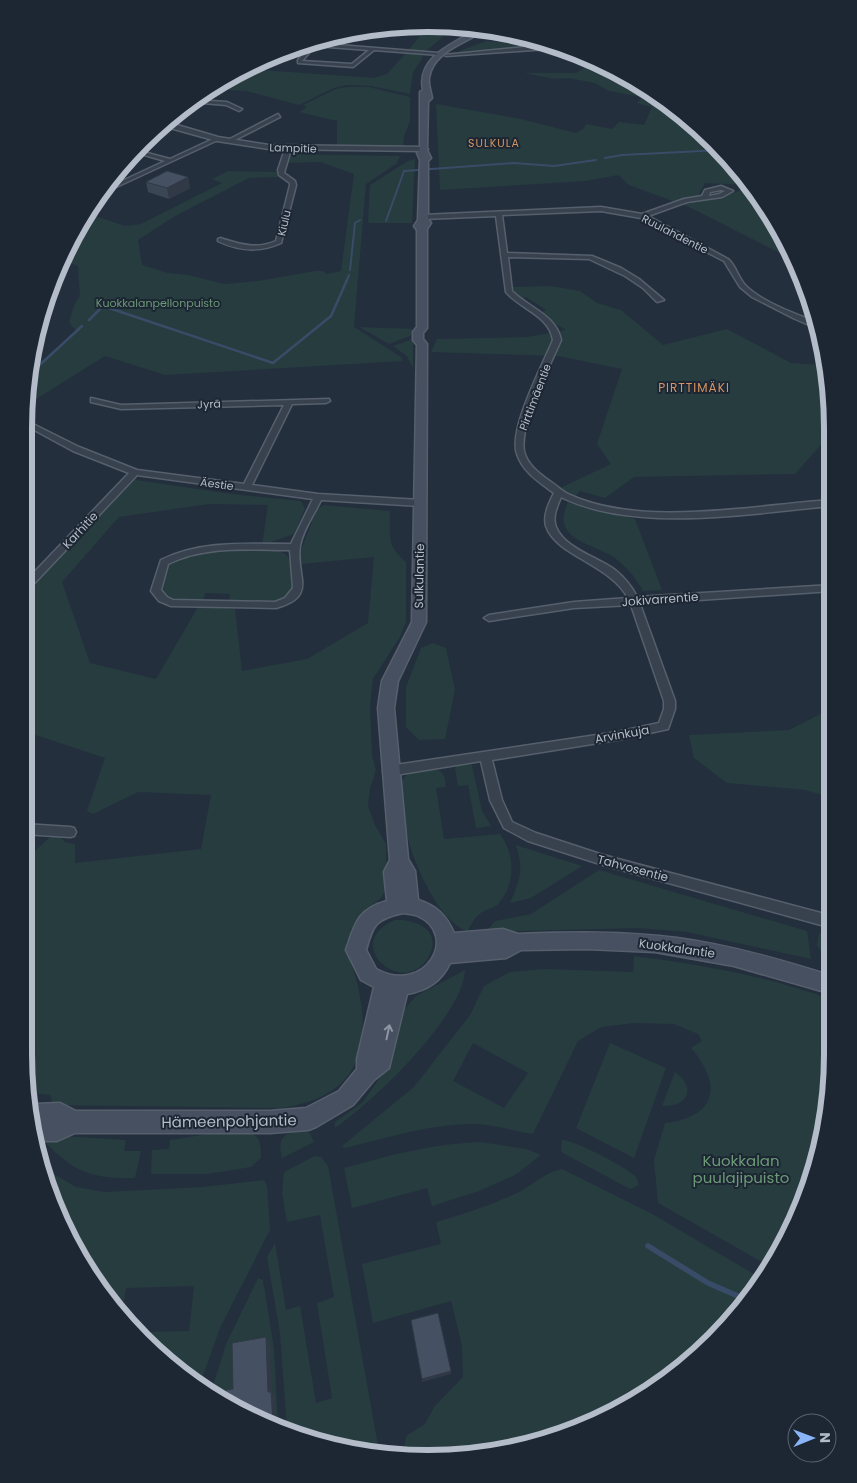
<svg xmlns="http://www.w3.org/2000/svg" width="857" height="1483" font-family="Poppins,sans-serif">
  <style>
    .green { fill: #263c3f; fill-rule: evenodd }
    .lines { fill: none; stroke-linecap: round; stroke-linejoin: round }
    .stream-far2 { stroke: #394c67; stroke-width: 2 }
    .stream-far1 { stroke: #394c67; stroke-width: 2.5 }
    .stream { stroke: #394c67; stroke-width: 5.5 }
    .minor-casing { stroke: #565f6c; stroke-width: 3 }
    .tertiary-casing { stroke: #565f6c; stroke-width: 3 }
    .secondary-casing { stroke: #565f6c; stroke-width: 3 }
    .minor { fill: #38414e; fill-rule: evenodd }
    .tertiary { fill: #38414e; fill-rule: evenodd }
    .secondary { fill: #465061; fill-rule: evenodd }
    .wall { fill: #3b4654 }
    .shaded-wall { fill: #303945 }
    .building { fill: #455162; stroke: #303945 }
    .oneway { stroke: #8e96a5 }
    .labels { text-anchor: middle; dominant-baseline: central; stroke-width: 4; stroke-linejoin: round; paint-order: stroke }
    .far-neighbourhood-label { font-size: 11px; letter-spacing: 1px; fill: #d59563; stroke: #1d2633 }
    .far-street-label { font-size: 11px; fill: #b4bcc9; stroke: #1d2633 }
    .far-park-label { font-size: 11px; fill: #6b9a76; stroke: #1d2633 }
    .far-quarter-label { font-size: 12px; letter-spacing: 1px; fill: #d59563; stroke: #1d2633 }
    .street-label { font-size: 12px; fill: #b4bcc9; stroke: #1d2633 }
    .near-street-label { font-size: 15px; fill: #b4bcc9; stroke: #1d2633 }
    .near-park-label { font-size: 15px; fill: #6b9a76; stroke: #1d2633 }
    .rim { fill: none; stroke: #b4bcc9; stroke-width: 6 }
  </style>
  <rect width="100%" height="100%" fill="#242f3e"/>
  <path class="green" d="M428,24L472,28L458,36L404,26Z
    M377,29C400,30 422,31 444,36L425,52L409,49L420,36L355,31Z
    M487,41L539,45L459,53V51Z
    M407,52L423,54L422,59L413,72L410,94L371,86L346,85L334,88L299,105L246,91L209,89L246,69L374,78L387,74Z
    M590,64C625,67 690,117 715,143C727,155 737,171 748,185L705,183L699,194C716,202 733,194 749,186L779,226L800,273L782,254L689,207L629,185L618,175L586,181L440,190L436,104L521,119L576,133L584,128L586,124L612,129L619,122L644,125L652,107L637,103L642,97L609,91L595,83L568,78L555,79L524,73H576Z
    M347,87H369L410,97V121L404,136L403,148L337,147V121L299,112L307,107L303,105L336,89Z
    M291,154L400,156L396,164L366,184L354,327L401,357L403,361L165,375L105,356L25,406L31,369L77,332L69,322L74,305L80,296L78,266L64,261L87,213L125,226L141,224L222,183L212,179L228,171L277,172L278,177L249,178L175,216L138,240L142,265L168,273L188,275L224,284L258,281L315,271H323L327,274L341,271L354,174L320,162L288,163Z
    M415,159L412,223H368L370,185L408,161Z
    M550,286L580,291L597,303L621,310L663,345L727,329L791,363L825,365L832,402V432L795,474L634,477L605,498L580,491L574,498L556,490L611,464L597,444L622,369L558,356L431,352L437,339L527,337L566,330L539,314L546,310L526,297L520,300L512,287Z
    M359,327L412,329V335L389,344Z
    M413,339V368L407,356L393,346Z
    M129,479L232,494L301,501L305,509L294,534L262,545L268,505L209,504L119,517L62,582L90,663L156,679L198,607L235,609L242,671L307,659L368,623L374,557L301,564L299,555L317,509L324,505L390,511C390,535 386,545 406,562V622L400,637L373,679L370,705L372,755L376,770L370,789L368,806L375,825L386,844L387,887L381,898L369,907L346,943C349,960 356,975 359,991C372,1058 351,1098 281,1108L52,1105L51,1095L30,1093L24,1054V861L51,836H59L65,842L75,844V863L201,849L211,795L138,792L93,814L87,811L105,758L24,731V589Z
    M568,502L635,519L662,590L643,591C636,578 627,567 615,558C592,542 550,541 568,502Z
    M277,551C287,553 289,557 291,567C292,574 296,588 291,594C281,606 243,601 229,601L230,594L205,593L203,601C188,600 172,604 163,591L168,565C193,545 245,552 277,551Z
    M433,643L446,648L455,690L445,739L419,740L406,727V687L421,648Z
    M832,708V798L806,790L727,783L694,758L689,735L789,730Z
    M466,762L472,765L482,811L491,826L476,828L468,785L458,786L455,768L459,764Z
    M426,768C441,769 445,772 446,787L436,788L444,839L500,834C515,854 516,883 499,903C495,908 487,909 482,912C475,917 471,924 468,931C440,924 413,862 407,835C404,819 403,801 401,785C404,772 415,771 426,768Z
    M516,845L582,866L531,898L510,903C520,880 524,870 516,845Z
    M599,870L807,931L811,959L687,932L638,928L486,932L495,921L531,914Z
    M395,920C415,919 443,930 429,956C404,1001 339,943 395,920Z
    M819,933L832,937V959L823,955L817,945Z
    M634,956C702,965 768,976 832,1000V1081L812,1185L771,1267L658,1203L654,1160L665,1123C717,1117 723,1085 691,1048L702,1041L698,1034L674,1024L634,1023L601,1027L578,1041L533,1134C515,1131 495,1125 476,1124C432,1123 387,1138 344,1148L342,1146L414,1087L470,1015L484,986L510,972L545,969L633,972ZM473,1043L528,1073L504,1108L453,1081Z
    M465,970C464,1015 372,1103 335,1128V1122L363,1102L385,1070L403,1011L416,996Z
    M610,1043L666,1068L634,1158L576,1128Z
    M675,1072C697,1088 688,1107 662,1106Z
    M304,1131L310,1133L314,1142L282,1158C277,1137 284,1132 304,1131Z
    M243,1132C260,1133 261,1142 261,1158L251,1167L207,1174H151L152,1150L169,1149L170,1140L215,1133Z
    M46,1135L126,1140L124,1151H141L135,1178C93,1179 75,1173 45,1142Z
    M562,1140C572,1139 629,1168 636,1177C637,1179 638,1182 639,1185L630,1189L561,1152Z
    M480,1142L526,1149L541,1155L515,1175L479,1191L432,1206L427,1188L352,1208L344,1168C392,1155 430,1144 480,1142Z
    M315,1156L321,1157L328,1166L379,1451L323,1445L287,1429L280,1333L267,1257L275,1243L286,1310L300,1306L316,1403L332,1398L317,1303L334,1297L320,1215L287,1222L282,1193L284,1172Z
    M42,1167L76,1187L105,1192L203,1187L264,1180L267,1186L270,1230L220,1328L199,1387L141,1332L189,1331L194,1286L126,1288L122,1314L107,1301L69,1228V1215H61L45,1184Z
    M562,1169L654,1215L764,1280L695,1359L583,1429L455,1458L403,1453L406,1436L425,1424L434,1407L463,1377L462,1346L451,1301L373,1323L362,1264L441,1244L436,1222C464,1214 491,1205 517,1193C535,1184 542,1174 562,1169Z
    M258,1278L263,1280L274,1348L278,1425L210,1394L227,1342Z"/>
  <g class="lines">
    <path class="stream-far2" d="M492,36L534,40
      M605,158L622,155L721,150
      M386,221L404,171L514,163L554,166L596,160
      M350,270L355,223L360,220
      M346,282L349,275"/>
    <path class="stream-far1" d="M89,320L103,306L273,363L331,316L347,280
      M30,374L82,326"/>
    <path class="stream" d="M648,1246L708,1283L747,1300"/>
    <defs>
      <path id="minor" d="M312,43L439,53L441,54L439,55L374,50L353,67L298,63V60L310,46L306,45ZM315,46L369,50L352,64L302,61Z
        M525,47L562,48L446,56L444,55Z
        M194,100L227,102L242,109L239,111L226,105L191,102Z
        M278,114L280,117L231,142L226,141Z
        M215,138L220,139L99,195L103,190L165,161L134,152L136,150L170,159Z
        M288,147L291,149L284,173L295,181L296,185L281,243C259,253 239,251 218,241V239L220,238C240,244 256,250 276,241L290,185V183L279,175L278,170L285,149Z
        M721,186L733,191L722,197L687,202L648,216L728,259C736,266 738,277 745,285C761,301 794,314 815,321V325H809L793,318L752,297L740,287L724,261L641,218L601,211L502,215L507,253L592,256L621,268L639,279L664,300L657,302L643,288L625,276L589,259L508,257L512,291C529,308 556,315 561,340C550,366 519,424 524,451C527,465 540,474 551,482C557,486 563,492 570,495C643,528 754,505 832,500V506C750,513 637,534 561,497C557,507 552,517 556,527C565,549 598,557 615,570C625,578 632,587 637,597L832,585V591L640,604L675,701V709L668,729L617,740L492,760L502,800L512,822L536,833L603,855L832,916V928L603,865L528,841L504,828L490,800L481,761L389,776L385,774L383,771L385,768L389,766L617,732L659,723L664,709V701L631,605L574,608L489,621L484,618L489,615L574,602L628,598C610,564 556,556 546,526C543,515 549,503 554,493C539,482 523,472 517,454C508,430 543,364 553,340C549,315 520,309 506,292L496,216L423,219L420,217L423,215L601,207L642,214L684,199L702,196L705,190ZM721,190L725,191L719,194L709,196L710,192Z
        M91,398L121,405L329,399L330,401L326,403L292,404L252,485L318,494L420,500L424,503L420,506L321,500C314,515 303,529 300,546C295,576 319,596 276,608L171,606L159,601L151,591L161,560C201,540 247,544 291,544L313,499L137,475L27,591L24,592V583L129,473L73,451L25,425V420L79,447L137,470L244,484L284,405L121,409L91,402ZM290,550L293,588L285,598L275,602L173,600L167,597L161,590L168,564C205,545 250,550 290,550Z
        M24,824L70,827L74,828L76,832L74,836L70,837L24,834Z"/>
      <path id="tertiary" d="M167,122L218,137L269,145L424,147L428,149L424,151L269,149L217,141L163,126Z"/>
      <path id="secondary" d="M478,29H485C467,44 433,50 429,78C428,85 431,91 432,98L428,102L427,150L431,158L428,161V219L431,223L427,229V328L423,333V339L427,344L426,622L398,681L394,708L408,859L415,871L418,900C437,906 446,915 454,933L503,929L518,934C571,932 625,931 677,938C730,945 782,960 832,976V994L734,966L655,952L587,949L521,950L506,958L450,963C442,981 426,991 407,994L389,1068L374,1080L353,1105L316,1127L308,1130L270,1133H75L57,1141H38L32,1105L34,1104L60,1103L76,1111H270L306,1108L339,1091L357,1069V1059L374,987L361,980L346,950C355,923 358,909 387,901L384,872L390,860L378,708L382,681L412,622L417,345L413,340V332L417,327V230L414,226L418,220L420,160L417,153L420,149V92L423,90C416,56 455,43 478,29ZM403,913C408,914 414,914 418,916C460,935 425,996 376,969L366,950C373,924 376,919 403,913Z"/>
    </defs>
    <use href="#minor" class="minor-casing"/>
    <use href="#tertiary" class="tertiary-casing"/>
    <use href="#secondary" class="secondary-casing"/>
    <use href="#minor" class="minor"/>
    <use href="#tertiary" class="tertiary"/>
    <use href="#secondary" class="secondary"/>
  </g>
  <path class="wall" d="M705,134L715,142L717,145H708Z
    M188,177L190,188L169,199L148,192L146,182Z"/>
  <path class="shaded-wall" d="M188,177L190,188L169,199L167,188Z
    M266,1337L270,1342L272,1392L275,1396L276,1424L273,1422L268,1392Z
    M451,1371V1374L422,1382V1379Z"/>
  <path class="building" d="M707,136L713,141H709Z
    M167,171L188,177L167,188L146,182Z
    M438,1313L451,1371L422,1379L411,1320Z
    M266,1337L268,1392H271L273,1422L208,1393L233,1389L232,1343Z"/>
  <defs><path id="oneway-shaft" d="M-6 0H5M1.5-3L5.5 0L1.5 3" fill="none" stroke-width="1.6" stroke-linecap="round" stroke-linejoin="round" transform="scale(1.25)"/></defs>
  <use class="oneway" href="#oneway-shaft" transform="translate(388 1032) rotate(-78)"/>
  <g class="labels">
    <g class="far-neighbourhood-label">
      <text x="494" y="143">SULKULA</text>
    </g>
    <g class="far-street-label">
      <text transform="translate(293 148) rotate(2)">Lampitie</text>
      <text transform="translate(284 223) rotate(-77)">Kiulu</text>
      <text transform="translate(675 234) rotate(27)">Ruulahdentie</text>
      <text transform="translate(535 397) rotate(-69)">Pirttimäentie</text>
      <text transform="translate(209 404) rotate(-2)">Jyrä</text>
      <text transform="translate(217 484) rotate(8)">Äestie</text>
    </g>
    <g class="far-park-label">
      <text x="158" y="303">Kuokkalanpellonpuisto</text>
    </g>
    <g class="far-quarter-label">
      <text x="694" y="387">PIRTTIMÄKI</text>
    </g>
    <g class="street-label">
      <text transform="translate(80 530) rotate(-47)">Karhitie</text>
      <text transform="translate(419 576) rotate(-89)">Sulkulantie</text>
      <text transform="translate(660 599) rotate(-4)">Jokivarrentie</text>
      <text transform="translate(622 734) rotate(-10)">Arvinkuja</text>
      <text transform="translate(633 868) rotate(15)">Tahvosentie</text>
      <text transform="translate(677 948) rotate(8)">Kuokkalantie</text>
    </g>
    <g class="near-street-label">
      <text transform="translate(229 1121) rotate(-1)">Hämeenpohjantie</text>
    </g>
    <g class="near-park-label">
      <text x="741" y="1160">Kuokkalan<tspan x="741" dy="17">puulajipuisto</tspan></text>
    </g>
  </g>
  <path d="M0 0H857V1483H0ZM428 32H428A396 396 0 0 1 824 428V1054A396 396 0 0 1 428 1450H428A396 396 0 0 1 32 1054V428A396 396 0 0 1 428 32Z" fill="#1d2633" fill-rule="evenodd"/>
  <path class="rim" d="M428 32H428A396 396 0 0 1 824 428V1054A396 396 0 0 1 428 1450H428A396 396 0 0 1 32 1054V428A396 396 0 0 1 428 32Z"/>
  <g transform="translate(812 1438) rotate(89)"><circle r="24" fill="#1d2633" stroke="#59626f"/>
  <path d="M0-4L9 19L0 12L-9 19Z" fill="#8ab4f8"/>
  <text y="-8" font-size="14" font-weight="bold" text-anchor="middle" fill="#b4bcc9">N</text>
  </g>
</svg>
